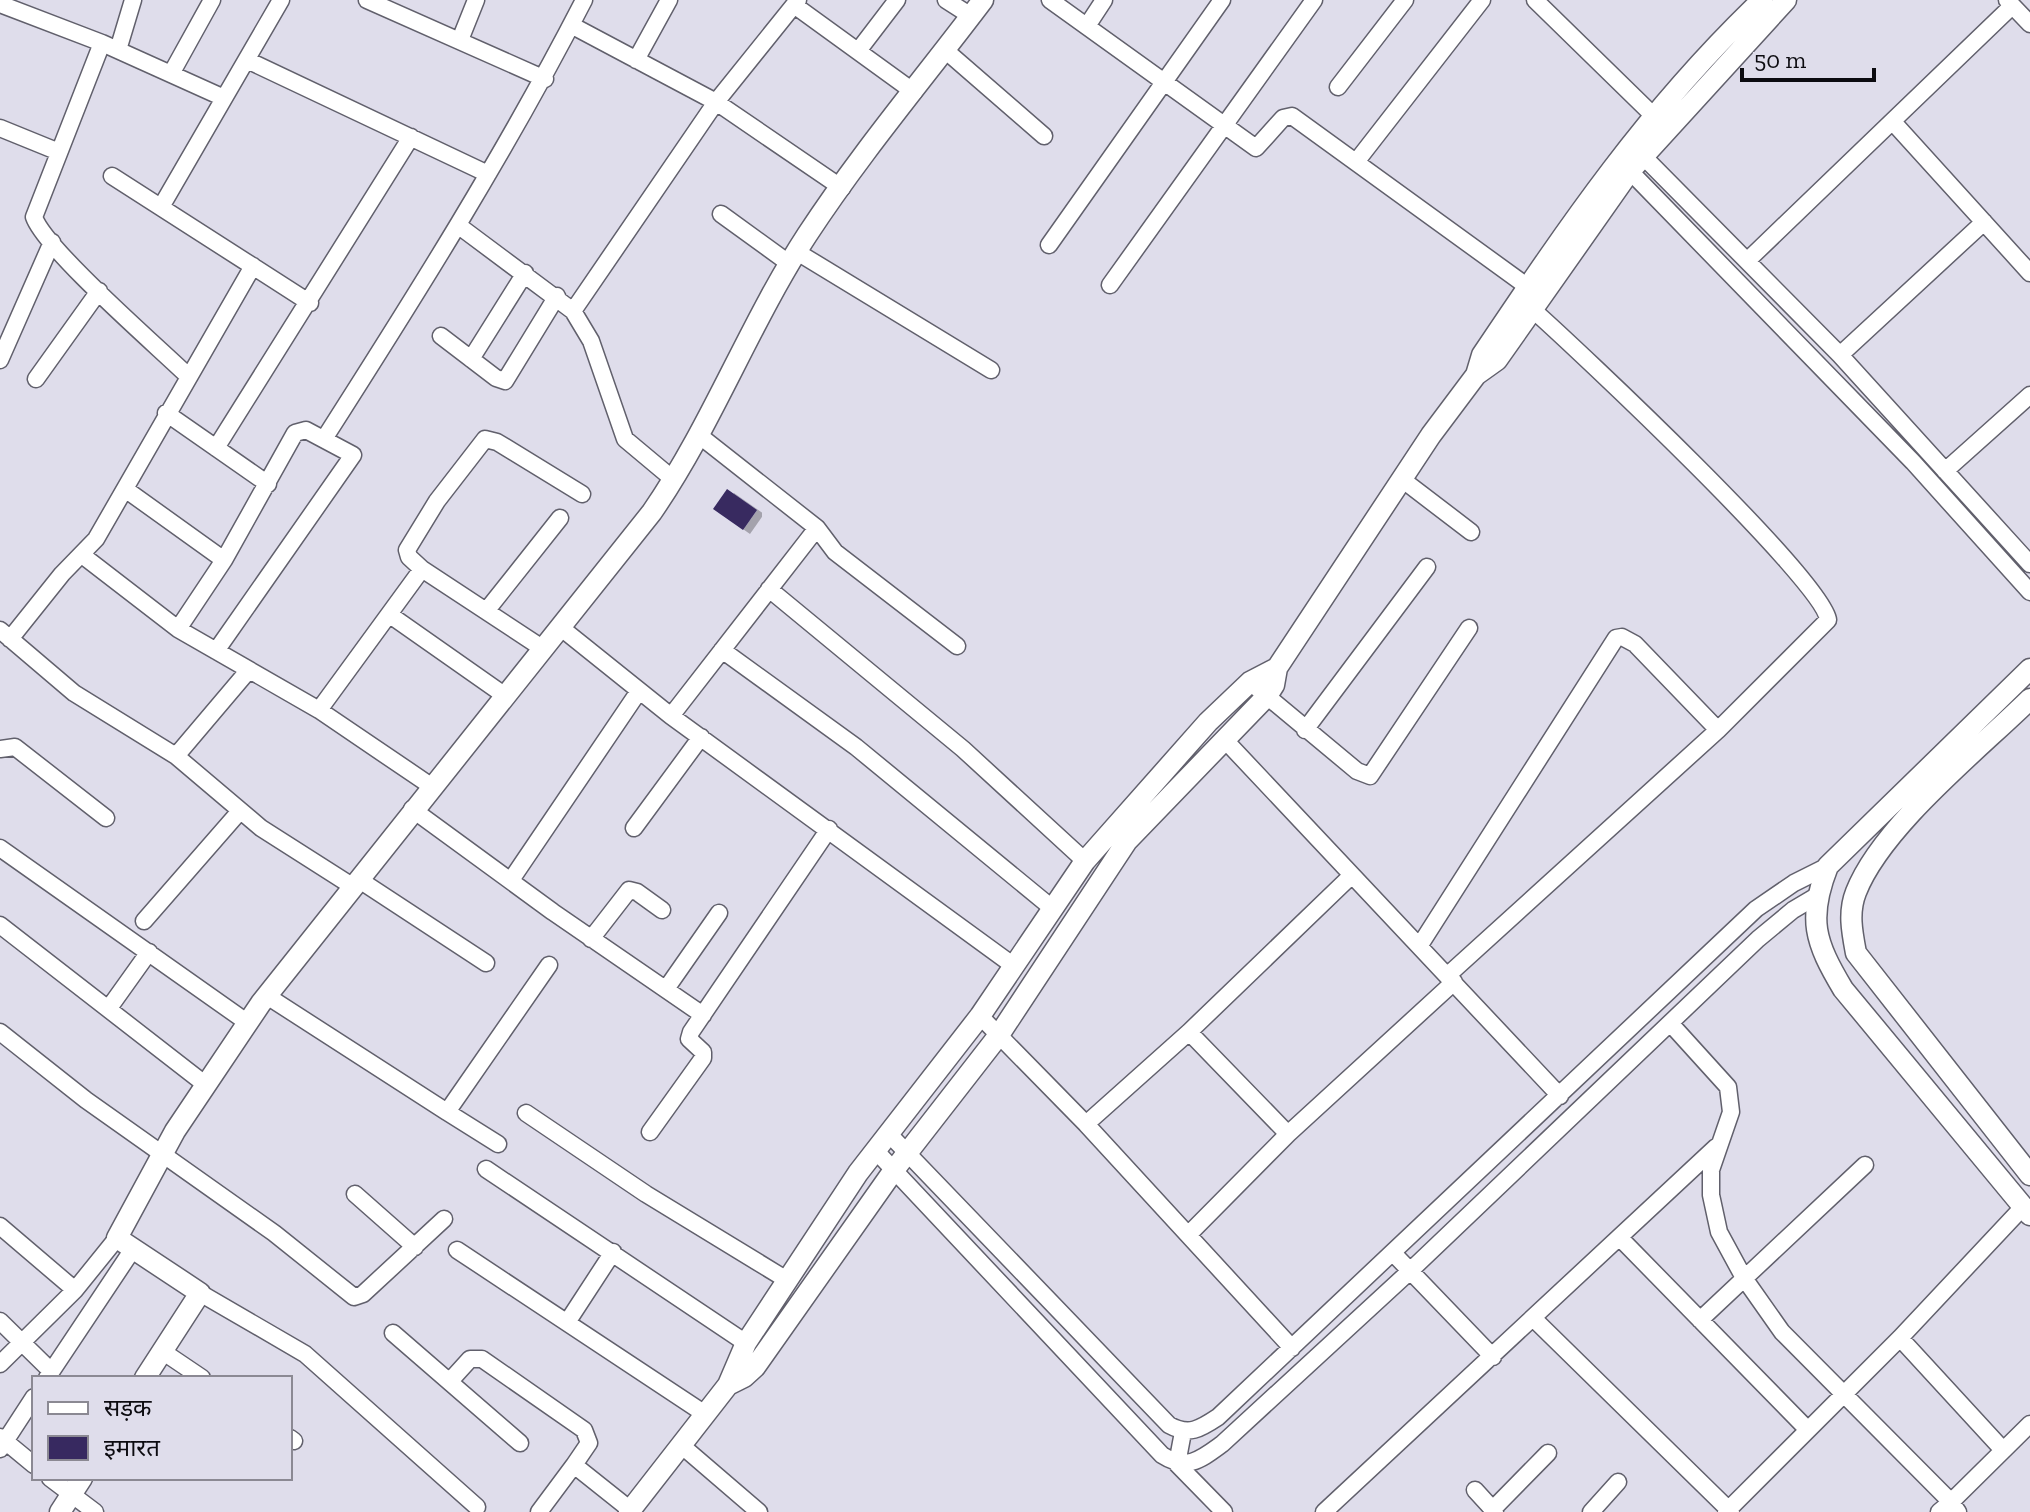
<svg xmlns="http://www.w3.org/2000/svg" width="2030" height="1512" font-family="'Zilla Slab','Noto Sans Devanagari',serif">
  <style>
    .building { fill: #372960; filter: url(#shadow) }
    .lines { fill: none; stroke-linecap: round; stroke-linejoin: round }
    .minor-casing { stroke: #61606c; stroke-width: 19 }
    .tertiary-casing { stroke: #61606c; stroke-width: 23 }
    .minor { stroke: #fff; stroke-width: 16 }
    .tertiary { stroke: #fff; stroke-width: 20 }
  </style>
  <defs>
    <filter id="shadow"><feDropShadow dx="7" dy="4" stdDeviation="0" flood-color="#0004"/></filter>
  </defs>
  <rect width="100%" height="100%" fill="#dfddeb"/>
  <path class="building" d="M727,489L757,510L743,530L713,509Z"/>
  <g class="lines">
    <defs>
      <path id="minor" d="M367,0L545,79
        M946,0L971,16
        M1050,0L1256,148L1283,118L1292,116L1528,287
        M1535,0L1663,125
        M2007,0L2030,24
        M0,4L102,43L224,98
        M794,5L914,92
        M571,25L716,102L842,188
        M1087,26L1104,0
        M460,40L476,0
        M102,43L34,217C45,249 157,346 188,376
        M118,50L133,0
        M945,50L1044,136
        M858,51L897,0
        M247,60L488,174
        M636,60L669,0
        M171,74L212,0
        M1338,87L1405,0
        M1893,122L2030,273
        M0,128L59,152
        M1636,149L1840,355L2030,564
        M1356,162L1482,0
        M1623,164L1913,462L2030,592
        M112,176L310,303
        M161,207L281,0
        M721,214L790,264
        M459,226L573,311L591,341L625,439L674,480
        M1049,245L1222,0
        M797,252L991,370
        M1748,260L2012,6
        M1110,285L1314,0
        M573,311L716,102L798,0
        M441,336L496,378L505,381L557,296
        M1840,355L1984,222
        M471,359L525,273
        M0,360L52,242
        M36,379L99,291
        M166,413L268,484
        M700,436L817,528L835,552L957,646
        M324,439C416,295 506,152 584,0
        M216,448L411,137
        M1945,471L2030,395
        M1403,480L1471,532
        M125,489L224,560
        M82,555L178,629L319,710L431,786
        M769,589L963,749L1085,861
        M487,610L560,518
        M390,615L504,695
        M560,627L671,716L1014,966
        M178,629L224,560L295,433L306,430L353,455L216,651
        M0,630L74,693L176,756L261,828L352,886
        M10,639L62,574L96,539L253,266
        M542,648L422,569L409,557L407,550L437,501L485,439L497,442L582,494
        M722,650L856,747L1052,908
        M1250,682L1357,771L1370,776L1469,628
        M319,710L422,569
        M671,716L817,528
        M1305,730L1427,567
        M1224,739L1560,1096
        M0,749L15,747L106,818
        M176,756L248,671
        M412,809L553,912L703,1015
        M634,828L701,737
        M0,848L248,1023
        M358,879L486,963
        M511,880L639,691
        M144,921L240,811
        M0,925L206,1085
        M591,939L629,890L637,892L662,910
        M1420,945L1616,638L1622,637L1635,644L1718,730
        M1448,975L1718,730L1828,620C1825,582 1576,348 1532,309
        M666,989L719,913
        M267,996L447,1112L549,965
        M109,1008L149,952
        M980,1016L1086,1124L1292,1348
        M1670,1023L1728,1087L1731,1112L1711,1170V1195L1719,1232L1744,1278L1782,1332L1951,1502L1939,1512
        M0,1032L86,1100L274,1233L354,1297L363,1294L444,1219
        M1189,1032L1288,1134
        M447,1112L498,1144
        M526,1113L646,1194L787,1280
        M1086,1124L1189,1032L1351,876
        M650,1132L703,1058V1052L689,1039L691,1032L829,829
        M888,1133L1169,1425C1189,1436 1200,1429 1218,1417L1756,909L1794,883L1828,866
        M875,1150L1162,1455C1187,1471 1200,1460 1222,1444L1410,1271L1758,939L1793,910L1815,897
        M486,1169L746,1343
        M355,1194L415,1247
        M0,1226L75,1290
        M1188,1235L1288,1134L1454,982
        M1620,1238L1808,1430
        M457,1250L705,1414
        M1393,1253L1493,1357
        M200,1293L305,1354L477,1507
        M1534,1319L1731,1512
        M1700,1320L1865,1165
        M0,1321L51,1371
        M568,1321L613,1252
        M393,1333L520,1443
        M1900,1338L2003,1450
        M162,1351L202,1378
        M0,1364L75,1290L117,1238
        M47,1378L133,1249
        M450,1381L470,1359H482L584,1430L589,1443L574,1465L633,1512
        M1183,1432L1177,1464L1224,1512
        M0,1437L34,1465
        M290,1438L294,1441
        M681,1445L759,1512
        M0,1449L34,1397
        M50,1478L95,1512
        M1475,1490L1495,1512
        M1493,1509L1548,1453
        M539,1512L574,1465
        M1324,1512L1716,1147
        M1591,1512L1618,1482
        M1726,1512L1900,1338L2023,1207
        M1958,1512L1951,1502L2030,1424"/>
      <path id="tertiary" d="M1476,375L1482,355C1570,224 1647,110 1762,0
        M2030,669L1828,866C1807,919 1815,942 1843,989L2030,1215
        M2030,699C1978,750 1882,826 1856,892C1848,912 1852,932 1856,953L2030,1175
        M145,1378L200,1293L117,1238L175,1131L261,1003L652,512C712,425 749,324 807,235C860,154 924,78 983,0
        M728,1385L744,1377L755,1367L894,1170L999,1035L1127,841L1267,696L1274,685L1277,668L1431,435L1476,375L1497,360L1630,171L1786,0
        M60,1512L82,1478
        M629,1512L728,1385L746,1343L858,1173L980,1016L1085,861L1208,722L1250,682L1277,668"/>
    </defs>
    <use href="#minor" class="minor-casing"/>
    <use href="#tertiary" class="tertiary-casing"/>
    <use href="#minor" class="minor"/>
    <use href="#tertiary" class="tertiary"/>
  </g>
  <rect x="32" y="1376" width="260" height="104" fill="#dfddeb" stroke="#8b8993" stroke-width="2"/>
  <rect x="48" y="1402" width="40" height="12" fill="#ffffff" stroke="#8b8993" stroke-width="2"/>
  <text x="104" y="1416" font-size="24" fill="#0c0b10">सड़क</text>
  <rect x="48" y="1436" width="40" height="24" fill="#372960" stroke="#8b8993" stroke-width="2"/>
  <text x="104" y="1456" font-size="24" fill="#0c0b10">इमारत</text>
  <path d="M1742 68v12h132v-12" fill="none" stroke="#0c0b10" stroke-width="4"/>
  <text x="1754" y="68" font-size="24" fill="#0c0b10" stroke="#dfddeb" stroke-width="6" paint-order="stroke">50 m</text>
</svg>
